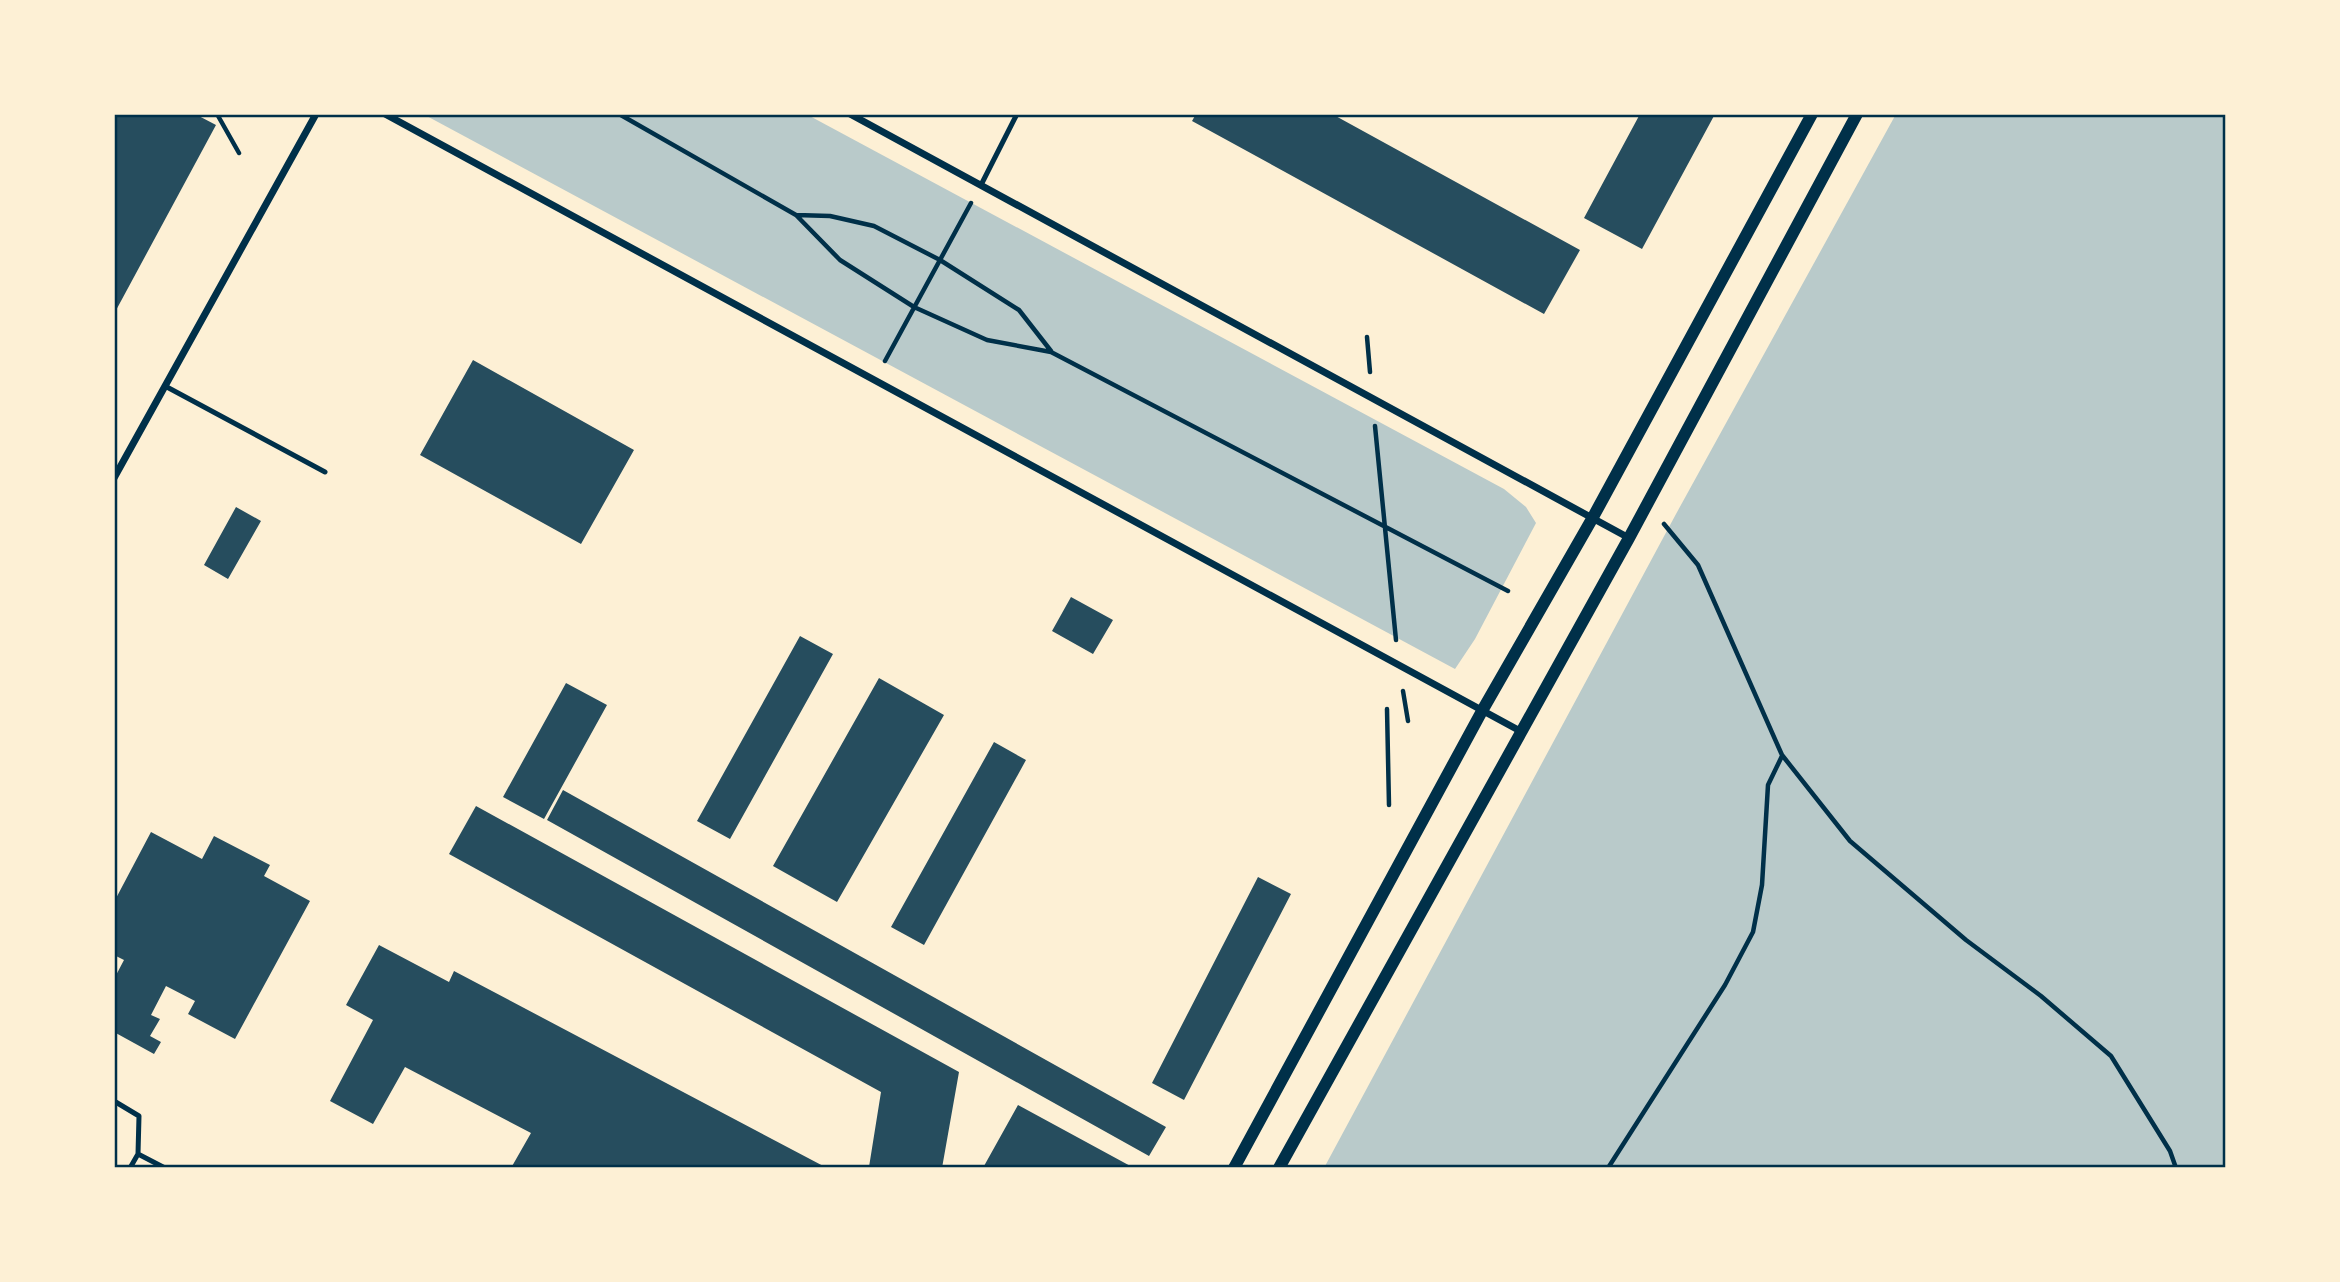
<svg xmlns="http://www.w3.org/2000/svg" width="2340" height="1282" font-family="'Work Sans',sans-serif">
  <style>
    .green { fill: #b9caca }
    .building { fill: #264d5e }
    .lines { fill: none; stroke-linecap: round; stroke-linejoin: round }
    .path { stroke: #003049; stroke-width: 4.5 }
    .service { stroke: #003049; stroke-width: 5 }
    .minor { stroke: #003049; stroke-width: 7 }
    .tertiary { stroke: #003049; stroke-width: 12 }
    .neatline { fill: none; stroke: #003049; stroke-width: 2.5 }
  </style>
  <rect width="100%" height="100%" fill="#fdf0d5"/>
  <path class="green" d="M423,114H806L1504,489L1526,507L1536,523L1475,639L1455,669Z
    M1896,114H2226V1168H1324L1676,514Z"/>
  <path class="building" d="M114,114H195L216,125L114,314Z
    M1196,114H1332L1580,250L1544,314L1192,121Z
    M1640,114H1715L1642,249L1584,218Z
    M473,360L634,450L581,544L420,455Z
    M236,507L261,521L228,579L204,565Z
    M1071,597L1113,620L1093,654L1052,631Z
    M800,636L833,654L730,839L697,821Z
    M879,678L944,715L837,902L773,866Z
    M566,683L607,705L544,819L503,797Z
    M994,742L1026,760L924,945L891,927Z
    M563,790L1166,1127L1149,1156L547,820Z
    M476,806L959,1072L942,1168H872L869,1167L881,1092L449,854Z
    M151,832L202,859L214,836L270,865L264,876L310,901L235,1039L188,1014L195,1001L166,986L151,1015L160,1019L150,1036L161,1042L154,1054L114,1032V979L124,960L114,955V902Z
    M1258,877L1291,894L1184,1100L1152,1083Z
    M379,945L449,982L454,971L827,1168H511L531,1133L405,1067L373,1124L330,1101L373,1020L346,1005Z
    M1018,1105L1134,1168H989L984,1166Z"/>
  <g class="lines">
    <path class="path" d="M217,114L239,153
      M619,114L796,215L840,260L914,307L987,340L1051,352L1508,591
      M796,215L830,216L874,226L940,260L1019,310L1051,351
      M1367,337L1370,372
      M885,361L971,203
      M1375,426L1396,640
      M1664,524L1698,565L1782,755L1850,841L1966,940L2041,996L2111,1056L2170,1151L2176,1168
      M1403,691L1408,721
      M1387,709L1389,805
      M1608,1168L1725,985L1753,932L1762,885L1768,785L1782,756"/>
    <path class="service" d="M981,185L1017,114
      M165,386L325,472
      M114,1101L139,1116L138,1154
      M130,1168L138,1154L165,1168"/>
    <path class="minor" d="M385,114L1522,732
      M850,114L1629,538
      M114,478L316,114"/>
    <path class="tertiary" d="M1234,1168L1482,711L1592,519L1812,114
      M1279,1168L1629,538L1857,114"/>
  </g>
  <rect width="2340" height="1282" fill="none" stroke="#fdf0d5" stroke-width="231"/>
  <rect x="116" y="116" width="2108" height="1050" class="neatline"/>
</svg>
